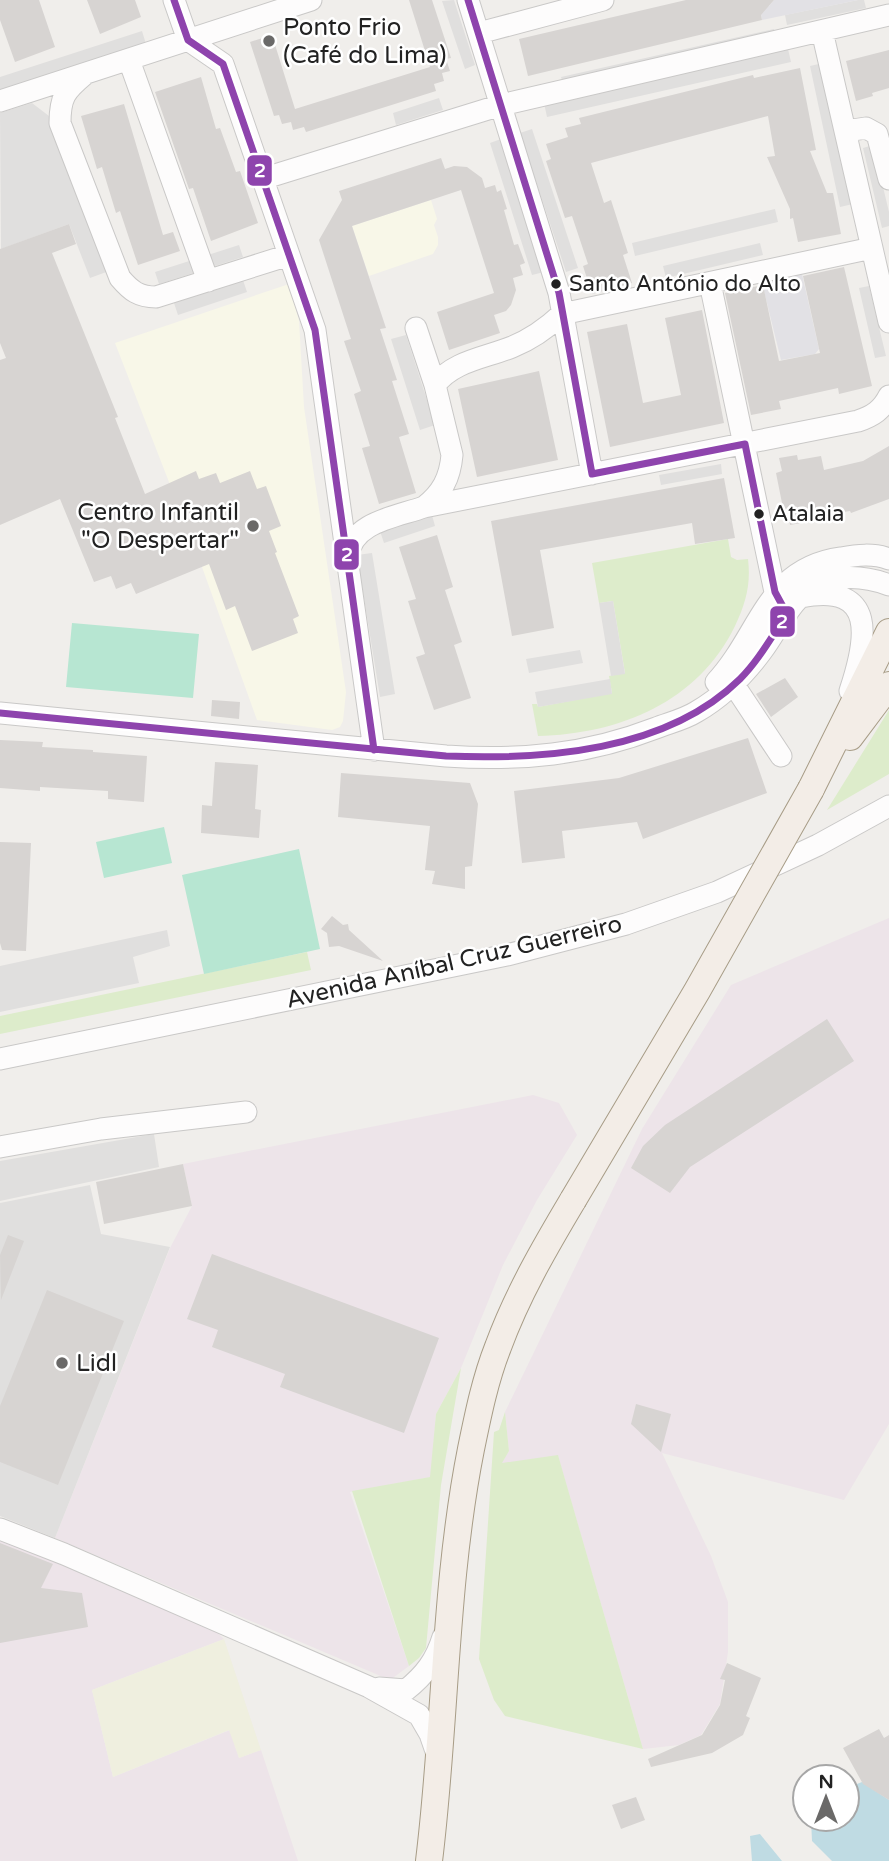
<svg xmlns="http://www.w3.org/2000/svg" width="889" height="1861" font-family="'Varela Round',sans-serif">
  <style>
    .industrial { fill: #ede4e9 }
    .education { fill: #f8f7e8 }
    .farmland { fill: #efefdf }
    .grass { fill: #ddeccb }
    .pitch { fill: #b7e6d2 }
    .parking { fill: #e0dfde }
    .plaza { fill: #e2e1e5 }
    .water { fill: #bfdbe3 }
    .building { fill: #d7d4d2 }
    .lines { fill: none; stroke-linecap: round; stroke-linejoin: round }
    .minor-casing { stroke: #c9c8c7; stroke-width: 23 }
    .major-casing { stroke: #a79c86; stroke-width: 28 }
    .minor { stroke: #fdfcfc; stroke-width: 21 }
    .major { stroke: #f3ede7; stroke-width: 26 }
    .major-bridge-casing { stroke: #a79c86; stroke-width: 28; stroke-linecap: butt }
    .major-bridge { stroke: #f3ede7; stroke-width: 26 }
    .bus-1-casing { stroke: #fff; stroke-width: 12 }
    .bus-1 { stroke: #8e44ad; stroke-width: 7 }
    .poi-dot { fill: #6a6968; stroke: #fff; stroke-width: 2.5 }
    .bus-dot { fill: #222; stroke: #fff; stroke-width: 2.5 }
    .labels { text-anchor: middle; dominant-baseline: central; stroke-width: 5; stroke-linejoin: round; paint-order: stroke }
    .bus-label { font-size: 22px; fill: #222; stroke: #fff; text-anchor: start }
    .poi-label { font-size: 24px; fill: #222; stroke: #fff; text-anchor: start }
    .street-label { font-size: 24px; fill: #222; stroke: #fff }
    .line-badge { stroke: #fff; stroke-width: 2.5 }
    .badge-label { font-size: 19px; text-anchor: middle; font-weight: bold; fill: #fff }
  </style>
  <rect width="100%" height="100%" fill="#f0eeeb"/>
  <path class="industrial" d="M889,918V1424L844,1500L662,1453L711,1556L728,1602V1652L720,1704L701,1735L679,1745L643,1749L558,1456L501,1464L509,1451L505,1412L642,1129L731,985Z
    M533,1095L559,1103L577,1135L537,1200L503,1265L461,1368L436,1414L431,1477L350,1492L409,1666L390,1680L55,1538L170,1248L192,1206L183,1164Z
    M0,1537L211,1626L224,1639L92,1690L113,1777L230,1730L239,1758L261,1750L298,1861H0Z"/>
  <path class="education" d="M431,200L437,219L434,225L438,237V245L433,254L369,276L352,226Z
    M289,284L299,321L304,407L346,692L343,721L340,727L332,730L257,720L202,567L115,343Z"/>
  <path class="farmland" d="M224,1639L261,1750L239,1758L229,1730L113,1777L92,1690Z"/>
  <path class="grass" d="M728,539L731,557L737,560L748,559C751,584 746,603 735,626C698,702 620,734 538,736L532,704H537L538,707L612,693L609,676L625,673L613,601L599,603L592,563Z
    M889,710V774L827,810Z
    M307,952L311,970L0,1034V1016Z
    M461,1368L441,1485L426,1648L419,1658L409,1666L352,1491L430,1477L436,1414Z
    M505,1412L509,1451L502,1463L558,1455L643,1749L505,1716L494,1700L479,1659L494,1432L499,1430Z"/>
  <path class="pitch" d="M72,623L199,634L193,698L66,687Z
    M164,827L172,863L104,878L96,842Z
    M299,849L320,949L204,974L182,875Z"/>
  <path class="parking" d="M454,0L475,65L465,69L442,1Z
    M858,0H864L866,8L787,25L785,15Z
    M774,29L775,34L563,83L561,77Z
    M142,31L146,44L0,91V77Z
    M788,49L791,62L547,117L544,103Z
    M823,63L853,204L840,207L810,66Z
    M439,98L443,110L396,125L393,113Z
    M32,103L49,116L109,271L90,278L69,224L1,249L0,113Z
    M532,129L578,268L566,272L520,133Z
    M501,139L544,272L532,275L490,143Z
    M873,145L889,212V226L882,228L863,148Z
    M775,209L778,222L635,256L632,243Z
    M760,243L763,255L666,278L663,266Z
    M239,245L243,257L159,284L155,272Z
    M243,280L247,292L178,315L174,303Z
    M869,286L886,356L875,358L859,288Z
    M406,335L435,425L420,430L391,339Z
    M721,464L722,474L661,485L659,475Z
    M432,515L435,526L384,543L380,531Z
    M372,553L395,694L380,697L357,555Z
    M613,601L625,674L611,676L599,603Z
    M580,650L583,663L529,673L526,659Z
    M610,679L612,694L538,707L535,692Z
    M167,930L170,946L133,957L139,983L0,1012V966Z
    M154,1134L159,1167L0,1201V1161Z
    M90,1185L101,1234L170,1247L55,1538L0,1516V1203Z"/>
  <path class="plaza" d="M774,0H858L762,20L760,8L769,6Z
    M802,274L819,349L815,354L781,360L762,283Z"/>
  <path class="water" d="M862,1782L889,1800V1861H832L812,1841L811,1820L847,1819V1788Z
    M760,1834L782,1861H752L750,1836Z"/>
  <path class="building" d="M0,0H39L55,47L15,62L0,20Z
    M87,0H135L141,17L100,34Z
    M409,0H432L451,58L446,59L450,71L442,73L444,81L434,84L436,91L306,132L304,127L293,130L291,122L282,124L279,115L274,116L250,42L272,35L295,109L430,67Z
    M686,0H774L761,15L762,20L528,76L519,39Z
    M889,50V88L872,93L873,96L856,101L846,61Z
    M800,68L816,150L810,151L827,193H833L841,234L798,242L793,218L790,219V209L767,157L775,156L768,116L591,163L604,203L611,200L628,253L623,255L632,283L592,294L583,266L588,264L572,216L565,218L546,161L551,159L546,144L568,137L565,128L581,124L579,118L753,75L754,78Z
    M201,77L216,129L220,128L236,172L240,171L258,223L211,241L193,188L189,189L155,92Z
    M124,104L163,235L173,232L180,251L138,265L120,211L116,213L102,167L97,169L81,116Z
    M441,158L445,169L454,166L467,167L482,178L485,188L495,185L497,192L501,190L507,209L504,210L514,245L518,244L525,263L520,265L523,275L513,278L516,290L511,305L506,311L494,315L500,333L449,350L437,312L494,293L461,190L352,226L386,328L380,329L397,380L392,381L409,434L399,437L416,493L379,504L362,448L370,446L354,394L361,391L344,341L351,339L319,240L342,200L339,191Z
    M69,224L76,244L52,253L118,417L115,418L145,494L196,471L199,479L216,473L220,483L250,471L257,489L266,486L281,526L269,531L277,552L275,553L299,616L293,619L298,633L252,651L235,606L226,610L209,564L136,594L131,583L116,589L111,576L94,582L60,499L0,525V360L6,358L0,343V249Z
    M844,267L872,386L839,394L838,388L779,401L781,409L751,415L725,293L763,285L779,361L820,353L803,276Z
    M702,310L724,423L610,447L587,332L627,324L643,403L681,395L665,318Z
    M539,371L558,460L477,477L458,389Z
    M889,446V499L851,513L850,511L812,517V521L790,525L788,512L784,513L776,473L782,471L779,458L797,455L798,460L821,456L824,470L863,461Z
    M724,478L735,538L695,544L692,523L540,550L554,628L512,636L491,521Z
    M437,535L453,587L445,590L462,642L454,645L471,698L434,710L416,657L425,654L408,601L416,599L399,547Z
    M785,678L798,697L771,717L756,694Z
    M212,700L240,702L239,719L211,716Z
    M748,738L767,793L643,839L637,822L562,831L565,858L522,863L514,791L619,778Z
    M0,740L43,742L42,747L93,750V752L147,756L144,802L108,799V791L40,787V791L0,788Z
    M215,762L258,765L255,809L261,810L259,838L201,833L202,805L212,806Z
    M341,773L470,783L478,804L472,866L465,867V889L432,884L435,871L425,870L430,826L338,817Z
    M0,842L31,843L26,951L2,950L0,943Z
    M332,916L343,925L348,924L349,930L383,961L339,946L329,947L327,933L321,929Z
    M827,1019L854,1061L690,1167L670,1193L631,1168L643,1146L665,1125Z
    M183,1164L192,1206L104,1224L96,1182Z
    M8,1235L24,1241L1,1300L0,1255Z
    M212,1254L439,1338L404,1433L280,1387L285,1374L212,1347L218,1330L187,1319Z
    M47,1290L124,1321L58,1485L0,1462V1406Z
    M636,1404L671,1414L661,1452L631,1424Z
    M0,1543L53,1564L41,1588L82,1593L88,1627L0,1643Z
    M727,1663L761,1678L746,1716L750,1718L743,1735L712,1753L651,1767L648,1759L702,1735L720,1705L725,1680L720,1679Z
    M879,1729L884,1738L889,1735V1800L863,1784L843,1748Z
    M636,1797L645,1820L621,1829L612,1805Z"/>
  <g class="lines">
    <defs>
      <path id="minor" d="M174,0L188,40L223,64L315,330L374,750
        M468,0L559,293L592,474
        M822,31L889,322
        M479,33L603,0
        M129,60L208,281
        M84,75C65,91 60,97 60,123L120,278C131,291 139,297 156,297L289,255
        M0,101L311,0
        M846,131L866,128L877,134L889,179
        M262,179L501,105L889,15
        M710,283L775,592L787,614
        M416,328L435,385
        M424,507C442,493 450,478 452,455L435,385C453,361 485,358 512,347C532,339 547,328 562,314L872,248
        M348,557C351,522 396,517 424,507L858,421C873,416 882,410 889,396
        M801,597C878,582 867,640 850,691
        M716,682C760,635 766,568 841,558C857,555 873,553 889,559
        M734,685L781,756
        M0,713L446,756C521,761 586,755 656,728C669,723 685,719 696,712C722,697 745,674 762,651C775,634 784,613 799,598C821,573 860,574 889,585
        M0,1059L507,955L626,924L717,892L818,845L889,806
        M0,1147L101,1129L246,1112
        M0,1529L64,1554L369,1687L419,1715L430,1734L438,1757
        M379,1688L406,1690C425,1675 436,1660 443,1637"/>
      <path id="major" d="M850,737L889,685
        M811,789L889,632
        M429,1861C446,1724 444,1585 471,1449C478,1415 485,1380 498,1347C517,1295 545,1247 573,1200"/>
    </defs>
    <use href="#minor" class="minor-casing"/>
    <use href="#major" class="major-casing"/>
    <use href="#minor" class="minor"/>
    <use href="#major" class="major"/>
    <defs>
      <path id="major-bridge" d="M573,1200L697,991L811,789"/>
    </defs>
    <use href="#major-bridge" class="major-bridge-casing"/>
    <use href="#major-bridge" class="major-bridge"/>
    <defs>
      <path id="bus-1" d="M174,0L188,40L223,64L315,330L374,750
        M0,713L446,756C543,760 666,752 740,679C759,660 772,636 787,614L775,592L745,444L592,474L559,293L468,0"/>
    </defs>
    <use href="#bus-1" class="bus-1-casing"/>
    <use href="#bus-1" class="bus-1"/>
  </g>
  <g class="poi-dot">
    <circle cx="269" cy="41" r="7"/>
    <circle cx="253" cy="526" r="7"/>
    <circle cx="62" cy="1363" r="7"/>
  </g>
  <g class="bus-dot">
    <circle cx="556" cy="284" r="6"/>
    <circle cx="759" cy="514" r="6"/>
  </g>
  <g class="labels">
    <g class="bus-label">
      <text x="569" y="284">Santo António do Alto</text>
      <text x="772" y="514">Atalaia</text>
    </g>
    <g class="poi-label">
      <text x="283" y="27">Ponto Frio<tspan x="283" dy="28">(Café do Lima)</tspan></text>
      <text x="239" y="512" text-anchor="end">Centro Infantil<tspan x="239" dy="28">"O Despertar"</tspan></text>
      <text x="76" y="1363">Lidl</text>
    </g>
    <g class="street-label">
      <text transform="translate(454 962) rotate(-13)">Avenida Aníbal Cruz Guerreiro</text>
    </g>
  </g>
  <g class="line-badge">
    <rect x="246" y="154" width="27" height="33" rx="7" fill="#8e44ad"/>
    <rect x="333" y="538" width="27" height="33" rx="7" fill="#8e44ad"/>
    <rect x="769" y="605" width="27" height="33" rx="7" fill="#8e44ad"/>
  </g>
  <g class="badge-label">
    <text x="260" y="177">2</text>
    <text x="347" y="561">2</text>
    <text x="782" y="628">2</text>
  </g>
  <g transform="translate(826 1798)"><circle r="33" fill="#ffffff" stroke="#a7a7a7" stroke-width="2"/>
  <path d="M0-5L12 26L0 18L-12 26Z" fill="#6a6968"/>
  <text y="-10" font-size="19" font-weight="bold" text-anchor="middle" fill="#222222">N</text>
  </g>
</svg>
